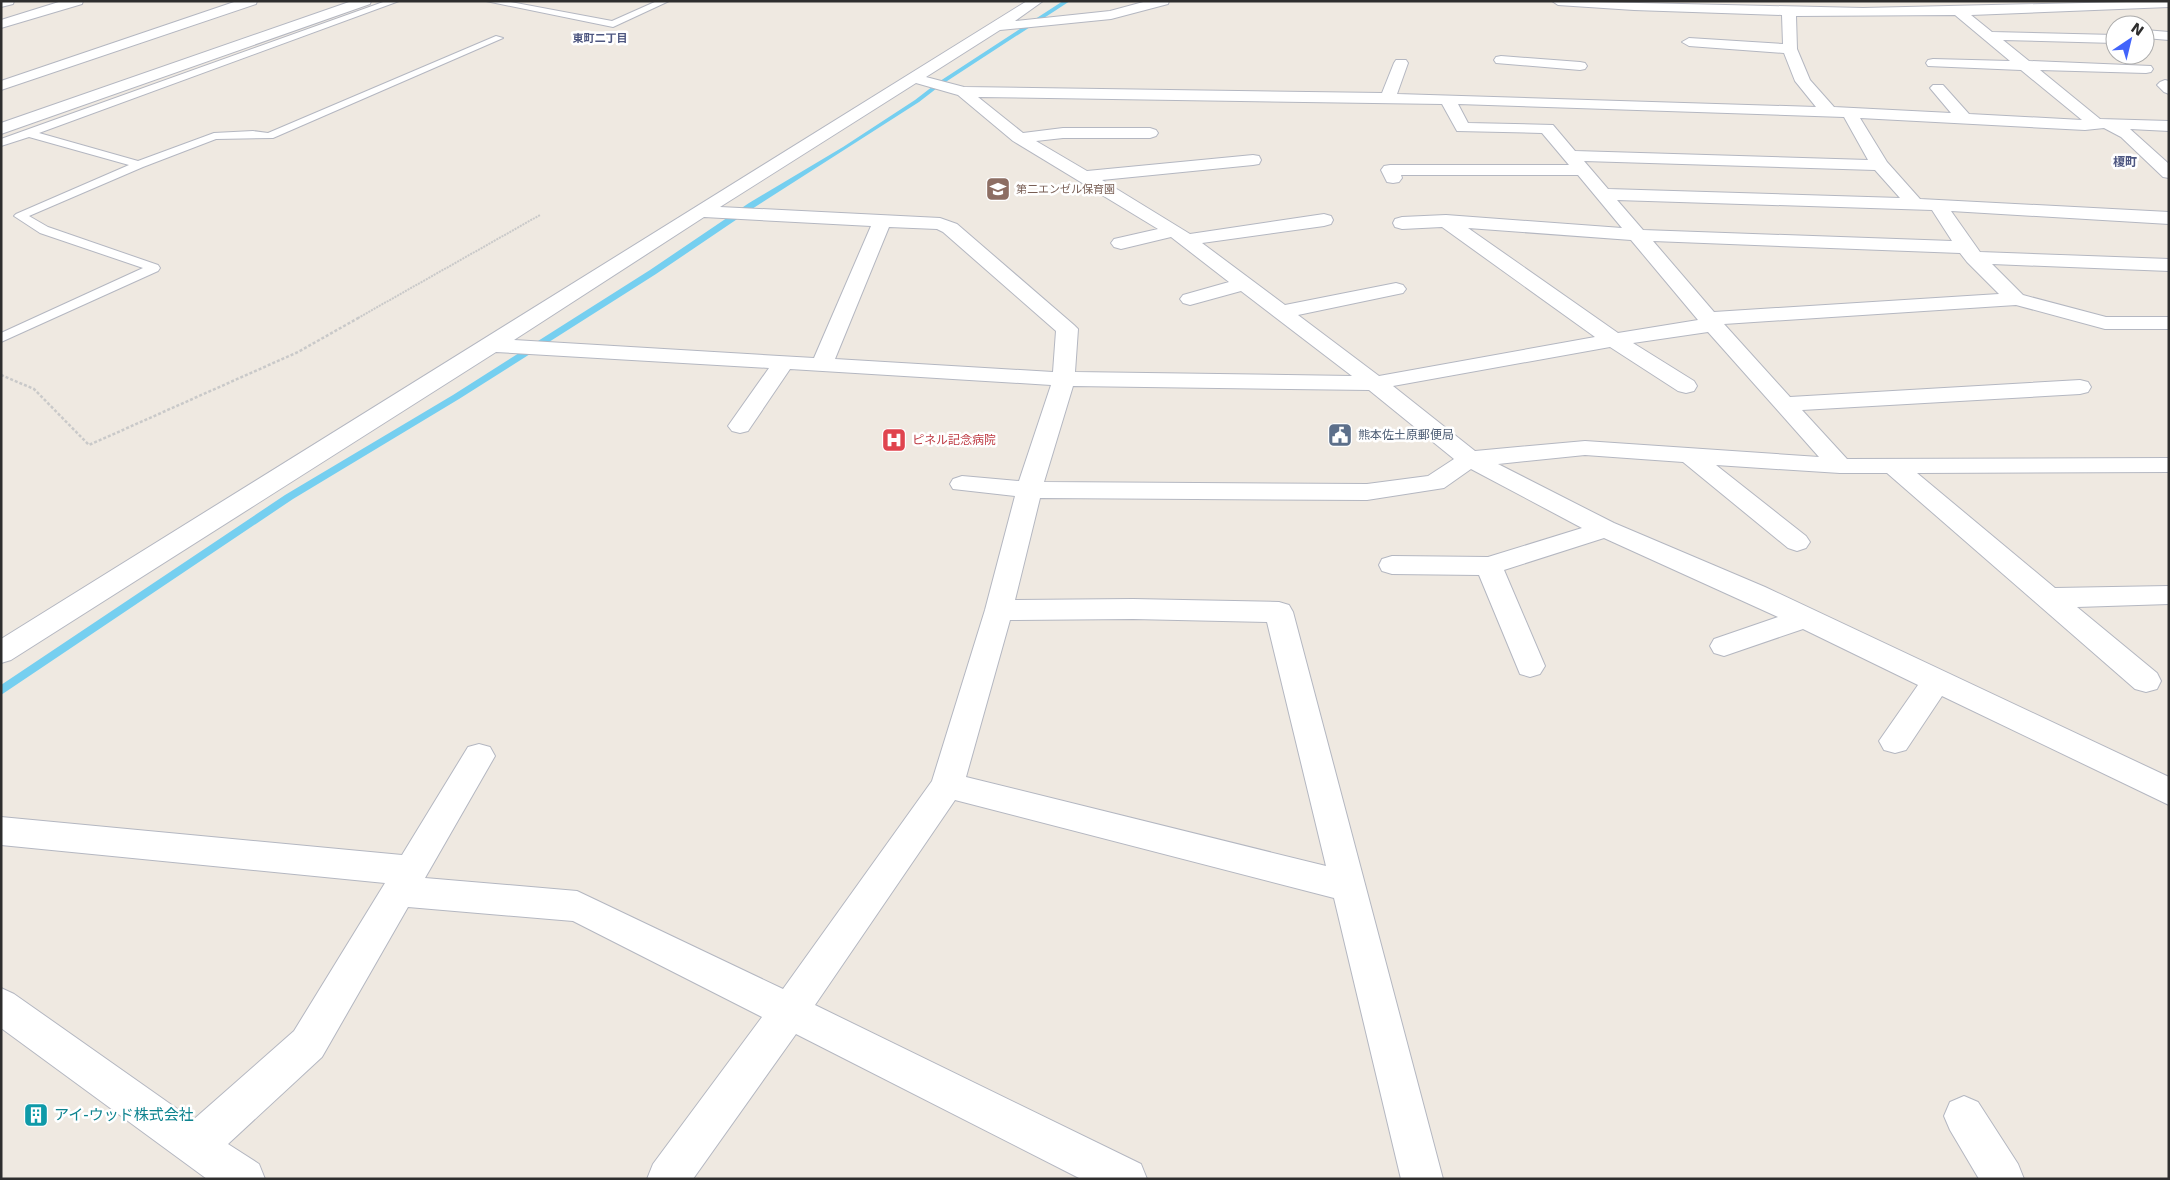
<svg xmlns="http://www.w3.org/2000/svg" width="2170" height="1180" font-family="'DejaVu Sans','Noto Sans JP',sans-serif">
  <style>
    .lines { fill: none; stroke-linecap: round; stroke-linejoin: round }
    .stream { fill: #75cff0; fill-rule: evenodd }
    .lane-casing { stroke: #b4b7c1; stroke-width: 2 }
    .street-casing { stroke: #b4b7c1; stroke-width: 2 }
    .path-far1 { stroke: #c9c9c9; stroke-width: 2; stroke-dasharray: 2 1; stroke-linecap: butt }
    .path { stroke: #c9c9c9; stroke-width: 2.5; stroke-dasharray: 3 2; stroke-linecap: butt }
    .lane { fill: #fff; fill-rule: evenodd }
    .street { fill: #fff; fill-rule: evenodd }
    .labels { text-anchor: middle; dominant-baseline: central; stroke-width: 5; stroke-linejoin: round; paint-order: stroke }
    .far-neighbourhood-label { font-size: 11px; font-weight: bold; fill: #4d5680; stroke: #fff }
    .far-education-label { font-size: 11px; fill: #785e54; stroke: #fff; text-anchor: start }
    .far-quarter-label { font-size: 12px; font-weight: bold; fill: #4d5680; stroke: #fff }
    .service-label { font-size: 12px; fill: #4e5e75; stroke: #fff; text-anchor: start }
    .health-label { font-size: 12px; fill: #be3a42; stroke: #fff; text-anchor: start }
    .near-culture-label { font-size: 15px; fill: #0d838f; stroke: #fff; text-anchor: start }
  </style>
  <rect width="100%" height="100%" fill="#efe9e1"/>
  <g class="lines">
    <path class="stream" d="M1063,1H1070L941,85L919,102L755,207L656,274L459,399L293,499L1,695V685L285,495L453,395L650,270L749,203L843,147L915,100L937,83Z"/>
    <defs>
      <path id="lane" d="M386,1H399L39,133L138,161L214,133L253,131L268,133L496,36L503,38L273,138L216,139L143,167L29,216L48,227L158,265L160,268L158,271L1,342V333L143,268L40,233L14,216L16,214L129,165L29,137L1,146V139Z
        M486,1H505L612,21L657,1H669L613,27Z"/>
      <path id="street" d="M1,1H14L13,4L1,7Z
        M62,1H83L82,4L1,28V20Z
        M237,1H257L256,4L1,90V81Z
        M352,1H371L370,4L1,134V123Z
        M1027,1H1043L1015,21L1110,11L1147,1H1169L1168,4L1111,19L1000,30L926,77L964,87L1382,93L1394,63L1396,60H1406L1408,63L1397,94L1816,107L1795,81L1784,53L1689,46L1682,42L1689,38L1783,44L1782,15L1634,10L1558,5L1552,1L1863,8L2169,1V7L1971,15L1992,32L2115,35V43L2003,40L2029,61L2151,66L2153,69L2151,72L2146,73L2040,70L2100,119L2169,121V131L2130,129L2169,164V178L2163,177L2121,137L2104,128L2085,130L1860,118L1887,162L1920,199L2169,212V224L1951,211L1980,252L2169,259V271L1992,264L2023,295L2106,317H2169V329H2105L2016,305L1724,324L1790,397L2080,380L2088,382L2091,387L2088,392L2080,394L1802,410L1847,459L2169,458V472L1917,473L2055,588L2169,586V604L2077,607L2157,673L2161,681L2157,689L2146,692L2135,689L1887,473H1840L1716,465L1806,536L1810,542L1806,548L1797,551L1788,548L1683,462L1585,455L1498,464L1614,523L1765,587L2169,777V805L1942,696L1906,750L1895,753L1884,750L1879,741L1918,685L1803,629L1724,656L1714,653L1710,646L1714,639L1778,617L1604,538L1504,570L1545,666L1540,674L1530,677L1520,674L1479,575L1392,574L1382,571L1379,565L1382,559L1392,556L1488,557L1582,528L1471,469L1444,488L1367,500L1040,498L1015,600L1133,599L1279,602L1289,605L1293,612L1443,1179H1401L1334,898L955,800L815,1005L1141,1164L1147,1179H1081L796,1034L693,1179H647L653,1164L762,1017L573,921L408,907L322,1057L228,1144L259,1164L265,1179H207L1,1028V988L14,994L193,1120L294,1031L385,883L1,845V817L402,855L468,747L479,744L490,747L495,756L425,878L577,891L783,989L932,781L985,610L1015,496L953,489L950,484L953,479L962,476L1019,481L1051,385L790,369L748,431L740,433L732,431L728,426L769,368L496,352L11,660L1,663V639ZM1955,15L2010,61L1933,59L1928,60L1926,63L1928,66L2021,70L2082,120L1969,114L1943,85H1933L1930,88L1951,113L1834,107L1810,80L1797,49L1796,16ZM916,83L958,95L1013,141L1158,229L1114,239L1111,243L1114,247L1121,249L1171,237L1229,282L1183,295L1180,299L1183,303L1190,305L1241,291L1352,376L1075,372L1078,329L1074,325L957,224L940,218L720,207ZM978,97L1442,104L1457,131L1542,133L1569,165H1390L1384,166L1381,170L1387,182L1393,183L1399,182L1402,178L1401,175H1578L1622,228L1446,215L1402,217L1395,219L1393,223L1395,227L1402,229L1442,227L1595,337L1379,376L1298,315L1403,293L1406,289L1403,285L1396,283L1285,305L1202,243L1324,226L1331,224L1333,220L1331,216L1324,214L1190,234L1102,180L1253,165L1259,164L1261,160L1259,156L1253,155L1087,171L1036,141L1063,138H1150L1156,136L1158,133L1156,130L1150,128H1063L1023,133ZM1458,104L1844,117L1868,160L1575,151L1553,125L1468,123ZM1584,161L1875,170L1900,198L1608,189ZM1617,200L1932,210L1952,241L1643,230ZM704,217L871,226L814,358L514,340ZM889,227L937,229L943,232L1056,331L1053,372L835,359ZM1468,228L1631,240L1698,320L1618,333ZM1653,241L1960,253L1967,262L1999,294L1714,312ZM1708,332L1819,457L1585,441L1475,451L1393,386L1610,347L1678,391L1686,393L1694,391L1697,386L1694,381L1633,343ZM1073,386L1369,390L1454,459L1428,476L1367,484L1044,482ZM1133,619L1267,622L1326,866L966,777L1010,620Z
        M2145,30L2169,32V40L2145,38Z
        M1501,56L1580,62L1585,63L1587,66L1585,69L1580,70L1496,63L1494,60L1496,57Z
        M2165,80L2169,81V94L2164,92L2157,85L2160,82Z
        M1964,1096L1978,1102L2018,1164L2024,1179H1979L1950,1130L1944,1116L1950,1102Z"/>
    </defs>
    <use href="#lane" class="lane-casing"/>
    <use href="#street" class="street-casing"/>
    <path class="path-far1" d="M358,318L540,215"/>
    <path class="path" d="M1,375L34,389L89,445L298,352L360,317"/>
    <use href="#lane" class="lane"/>
    <use href="#street" class="street"/>
  </g>
  <defs>
    <symbol id="school-square" viewBox="-11 -11 22 22"><rect x="-9" y="-9" width="18" height="18" rx="4" fill="#8d6e63" stroke="#fff"/><path d="M0-5L7-2L0 1L-7-2ZM-4 1L0 2.5L4 1V4Q0 6-4 4Z" fill="#fff"/></symbol>
    <symbol id="civic-square" viewBox="-11 -11 22 22"><rect x="-9" y="-9" width="18" height="18" rx="4" fill="#5c6f8a" stroke="#fff"/><path d="M-.6-6.5H3V-4.5H.6V-3L4-1V1h2V6H-6V1h2V-1L-.6-3ZM-1.2 2.5V6h2.4V2.5Z" fill="#fff"/></symbol>
    <symbol id="hospital-square" viewBox="-11 -11 22 22"><rect x="-9" y="-9" width="18" height="18" rx="4" fill="#e0444e" stroke="#fff"/><path d="M-5-5h3v3.5h4V-5h3V5h-3V1.5h-4V5h-3Z" fill="#fff"/></symbol>
    <symbol id="building-square" viewBox="-11 -11 22 22"><rect x="-9" y="-9" width="18" height="18" rx="4" fill="#0f9aa8" stroke="#fff"/><path d="M-4-6H4V6H1V3H-1V6H-4ZM-2.5-4.3h1.7v1.8h-1.7ZM.8-4.3h1.7v1.8H.8ZM-2.5-1h1.7V.8h-1.7ZM.8-1h1.7V.8H.8Z" fill="#fff"/></symbol>
  </defs>
  <g fill-rule="evenodd">
    <use href="#school-square" x="984" y="175" width="28" height="28"/>
    <use href="#civic-square" x="1326" y="421" width="28" height="28"/>
    <use href="#hospital-square" x="880" y="426" width="28" height="28"/>
    <use href="#building-square" x="22" y="1101" width="28" height="28"/>
  </g>
  <g class="labels">
    <g class="far-neighbourhood-label">
      <text x="600" y="38">東町二丁目</text>
    </g>
    <g class="far-education-label">
      <text x="1016" y="189">第二エンゼル保育園</text>
    </g>
    <g class="far-quarter-label">
      <text x="2125" y="162">榎町</text>
    </g>
    <g class="service-label">
      <text x="1358" y="435">熊本佐土原郵便局</text>
    </g>
    <g class="health-label">
      <text x="912" y="440">ピネル記念病院</text>
    </g>
    <g class="near-culture-label">
      <text x="54" y="1115">アイ-ウッド株式会社</text>
    </g>
  </g>
  <rect width="2170" height="1180" fill="none" stroke="#2e2e2e" stroke-width="5"/>
  <g transform="translate(2130 40) rotate(35)"><circle r="24" fill="#ffffff" stroke="#ababab"/>
  <path d="M0-4L9 19L0 12L-9 19Z" fill="#4264fb"/>
  <text y="-8" font-size="14" font-weight="bold" text-anchor="middle" fill="#2e2e2e">N</text>
  </g>
</svg>
